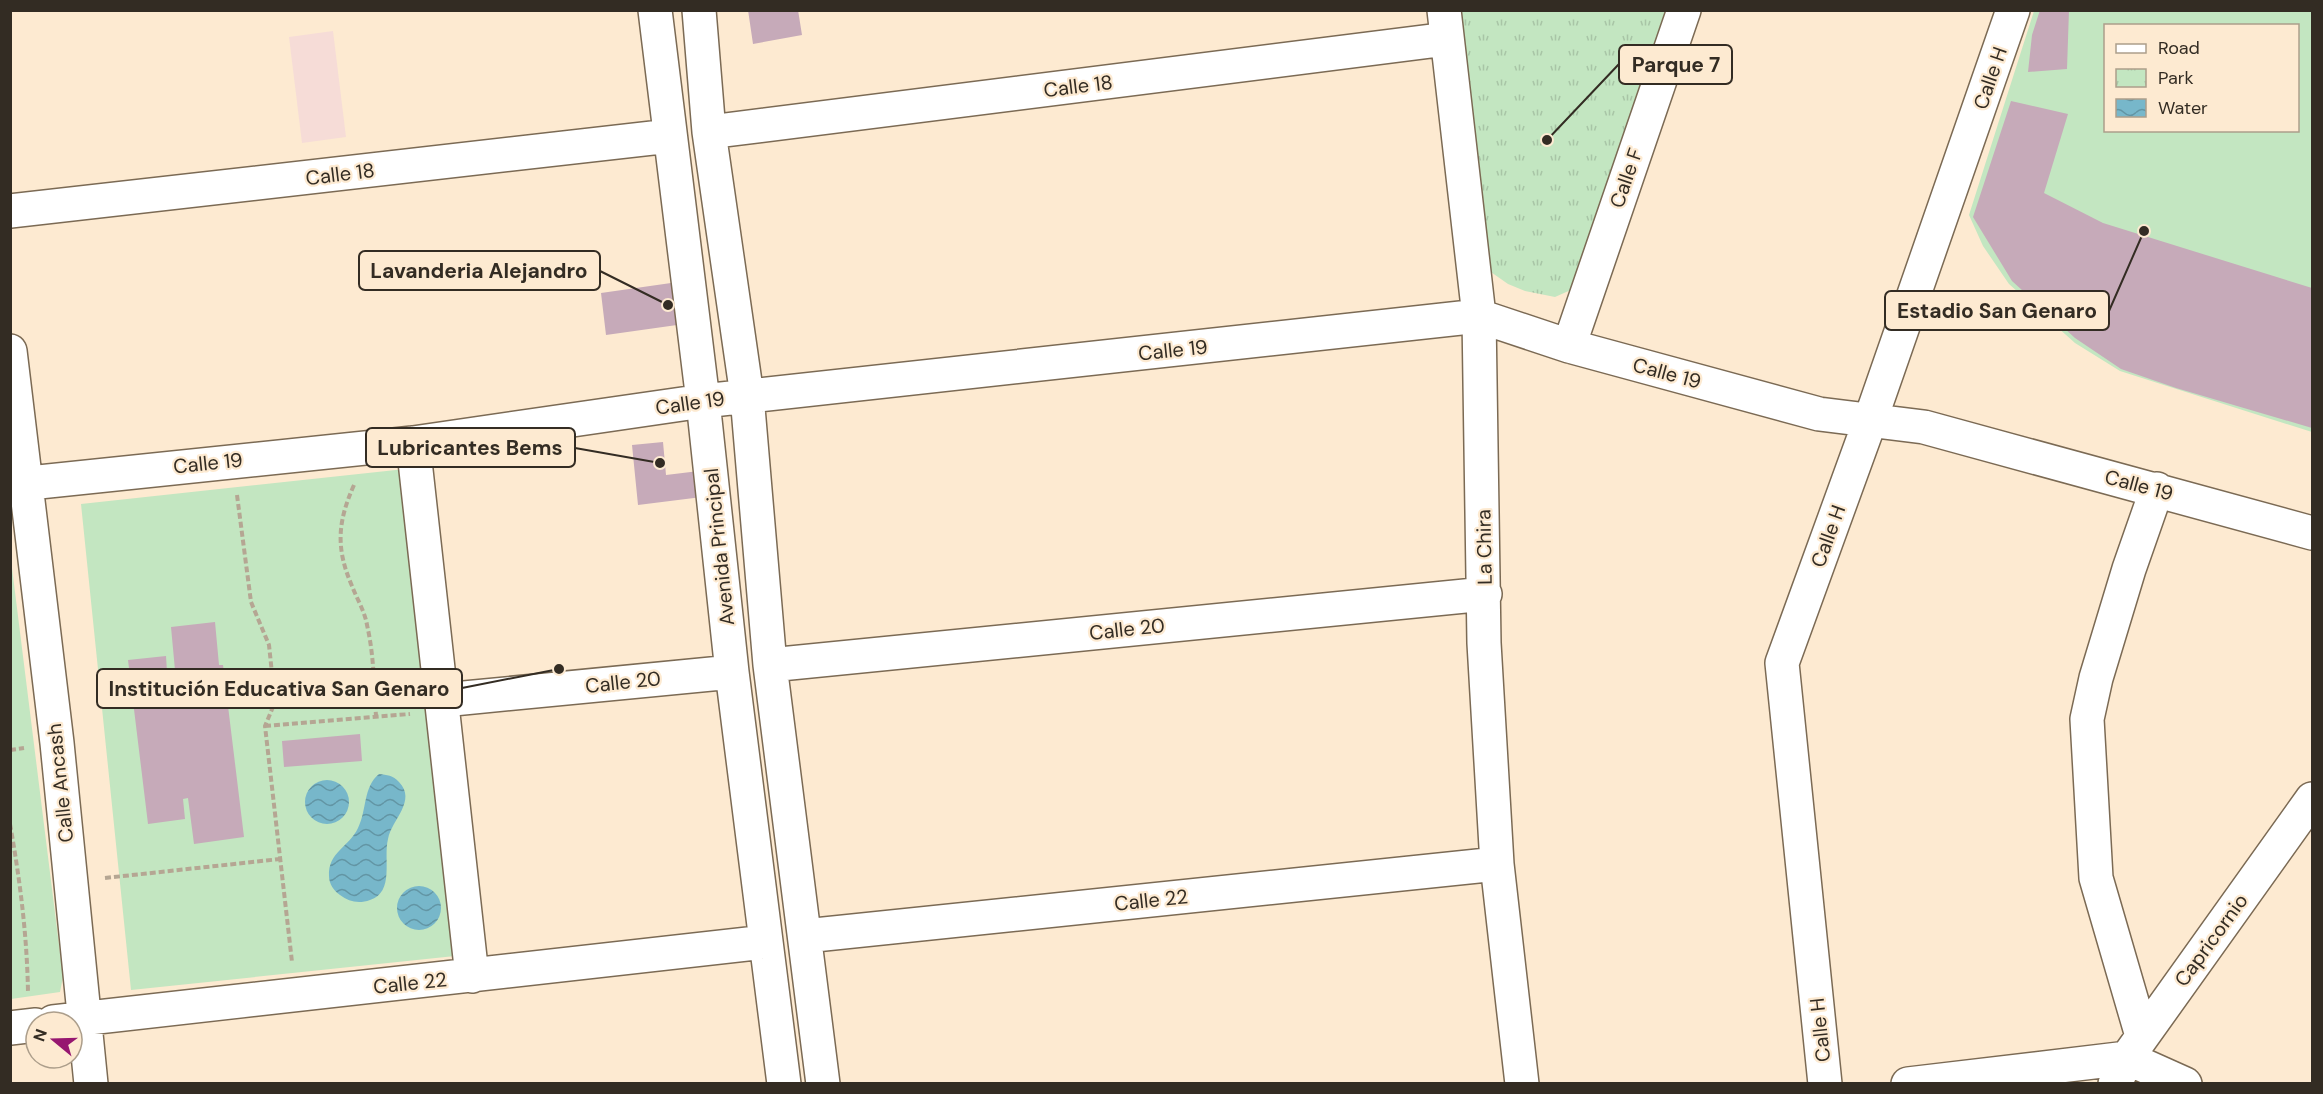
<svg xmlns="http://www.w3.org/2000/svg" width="2323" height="1094" font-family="'DM Sans',sans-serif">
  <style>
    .education { fill: #f6dcd7 }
    .park { fill: url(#park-tufts) }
    .garden { fill: #c3e6c1; fill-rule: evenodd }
    .water { fill: url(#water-waves) }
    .building { fill: #c6aab9 }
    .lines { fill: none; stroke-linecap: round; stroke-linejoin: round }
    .minor-casing { stroke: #7b6a54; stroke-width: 36 }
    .path { stroke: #b5a693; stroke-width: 4; stroke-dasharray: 6 3; stroke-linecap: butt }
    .minor { stroke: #fff; stroke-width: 33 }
    .labels { text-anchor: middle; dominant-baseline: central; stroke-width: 4.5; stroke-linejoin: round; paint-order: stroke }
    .street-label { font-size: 20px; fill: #332c23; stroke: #fdead1 }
    .leader { fill: none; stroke: #332c23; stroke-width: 2 }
    .callout-dot { fill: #332c23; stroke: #fdead1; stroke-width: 2 }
    .callout { fill: #fdead1; stroke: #332c23; stroke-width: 2 }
    .callout-label { font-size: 21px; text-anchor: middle; font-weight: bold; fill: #332c23 }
  </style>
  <defs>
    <pattern id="park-tufts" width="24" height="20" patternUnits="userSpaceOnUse" patternTransform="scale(1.5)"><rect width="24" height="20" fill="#c3e6c1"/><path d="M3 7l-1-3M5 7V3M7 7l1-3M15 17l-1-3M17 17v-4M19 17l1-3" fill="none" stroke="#a8c5a6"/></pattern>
    <pattern id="water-waves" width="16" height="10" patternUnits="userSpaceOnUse" patternTransform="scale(1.5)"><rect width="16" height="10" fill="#77b7ca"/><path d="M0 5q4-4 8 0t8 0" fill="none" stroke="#6295a4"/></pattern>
  </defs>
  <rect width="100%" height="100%" fill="#fdead1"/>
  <path class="education" d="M333,31L346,137L302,143L289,37Z"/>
  <path class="park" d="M1457,11H1665L1573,289L1555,297L1525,291L1508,284L1488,270Z"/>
  <path class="garden" d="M2034,11H2312V432L2120,371L2075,343L2009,284L1983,246L1969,215ZM2106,26H2298V130H2106Z
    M405,469L455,956L131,990L81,504Z
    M10,552L63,977L60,992L11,999Z"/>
  <path class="water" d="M379,774C387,775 393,775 399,782C417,801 392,819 388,839C383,859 395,892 370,900C359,904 349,902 340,895C334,891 329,884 329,876C328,852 349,847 358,828C367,810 363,787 379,774Z
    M305 802a22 22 0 1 1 44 0a22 22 0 1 1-44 0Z
    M397 908a22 22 0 1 1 44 0a22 22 0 1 1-44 0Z"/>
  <path class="building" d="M748,10H798L802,35L753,44Z
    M2040,10H2069L2067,69L2028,72L2032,35Z
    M2011,101L2068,114L2044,193L2103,223L2312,288V428L2176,388L2121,369L2075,338L2012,281L1973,217Z
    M671,283L677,325L606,335L601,293Z
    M663,442L666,475L699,471L702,497L638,505L632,445Z
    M215,622L219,665H223L244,837L194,844L188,798L183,799L185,819L148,824L128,660L166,656L167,672L175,670L171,627Z
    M360,734L362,761L284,767L282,741Z"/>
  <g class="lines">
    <defs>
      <path id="minor" d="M655,10L703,401L732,672L784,1084
        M699,10L709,132L747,396L770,665L823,1084
        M1444,10L1479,316L1484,643L1497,864L1522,1084
        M709,132L1447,39
        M10,211L670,136
        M1569,346L1684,10
        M10,351L57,743L91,1084
        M413,443L472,976
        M10,485L413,443L703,401L1479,316L1569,346L1819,414L1924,427L2312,533
        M770,665L1485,594
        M443,700L732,672
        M805,936L1497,864
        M53,1022L766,942
        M10,1028L36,1025
        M2142,1036L2096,878L2087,719L2096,678L2129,569L2157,489
        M2127,1058L2185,1084
        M1825,1084L1782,663L1870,421L2013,10
        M1908,1084L2127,1058
        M2115,1084L2127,1058L2312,799"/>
    </defs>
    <use href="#minor" class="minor-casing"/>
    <path class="path" d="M354,485C337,523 336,549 352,586C357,599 365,612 367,625C374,655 374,686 376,716
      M237,495L251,602L269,645L275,702L265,726L292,962
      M265,726L410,714
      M10,750L24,748
      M10,824C20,880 27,935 28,992
      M105,878L280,859"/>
    <use href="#minor" class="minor"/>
  </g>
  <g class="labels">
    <g class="street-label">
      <text transform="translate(1990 78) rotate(-71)">Calle H</text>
      <text transform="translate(1078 86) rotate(-7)">Calle 18</text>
      <text transform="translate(340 174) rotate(-7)">Calle 18</text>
      <text transform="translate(1626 178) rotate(-71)">Calle F</text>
      <text transform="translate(1173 350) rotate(-6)">Calle 19</text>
      <text transform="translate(1667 373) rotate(15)">Calle 19</text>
      <text transform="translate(690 403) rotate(-8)">Calle 19</text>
      <text transform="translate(208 463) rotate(-6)">Calle 19</text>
      <text transform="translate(2139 485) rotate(15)">Calle 19</text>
      <text transform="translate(1828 536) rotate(-70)">Calle H</text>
      <text transform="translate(719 547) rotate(-96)">Avenida Principal</text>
      <text transform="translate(1484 547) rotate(-91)">La Chira</text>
      <text transform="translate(1127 629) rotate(-6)">Calle 20</text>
      <text transform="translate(623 682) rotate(-6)">Calle 20</text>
      <text transform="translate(60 783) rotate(-96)">Calle Ancash</text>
      <text transform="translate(1151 900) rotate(-6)">Calle 22</text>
      <text transform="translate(2211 940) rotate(-54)">Capricornio</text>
      <text transform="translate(410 983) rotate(-6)">Calle 22</text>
      <text transform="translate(1820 1030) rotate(-96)">Calle H</text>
    </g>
  </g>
  <path class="leader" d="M1547 140L1619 64M668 305L600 271M2144 231L2109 311M660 463L575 448M559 669L462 688"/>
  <g class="callout-dot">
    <circle cx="1547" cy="140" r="6"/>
    <circle cx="668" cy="305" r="6"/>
    <circle cx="2144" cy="231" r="6"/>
    <circle cx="660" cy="463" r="6"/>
    <circle cx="559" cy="669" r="6"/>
  </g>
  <g class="callout">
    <rect x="1619" y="45" width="113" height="39" rx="6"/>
    <rect x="359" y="251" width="241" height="39" rx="6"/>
    <rect x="1885" y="291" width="224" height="39" rx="6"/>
    <rect x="366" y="428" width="209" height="39" rx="6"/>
    <rect x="97" y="669" width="365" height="39" rx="6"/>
  </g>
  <g class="callout-label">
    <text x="1676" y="72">Parque 7</text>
    <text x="479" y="278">Lavanderia Alejandro</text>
    <text x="1997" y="318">Estadio San Genaro</text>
    <text x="470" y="455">Lubricantes Bems</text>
    <text x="279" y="696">Institución Educativa San Genaro</text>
  </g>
  <rect width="2323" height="1094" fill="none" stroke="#332c23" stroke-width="24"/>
  <rect x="2104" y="24" width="195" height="108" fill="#fdead1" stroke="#ac9e8b" stroke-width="1.5"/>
  <rect x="2116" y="44" width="30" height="9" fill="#ffffff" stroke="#ac9e8b" stroke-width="1.5"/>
  <text x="2158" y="54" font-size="18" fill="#332c23">Road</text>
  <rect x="2116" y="69" width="30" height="18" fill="url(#park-tufts)" stroke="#ac9e8b" stroke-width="1.5"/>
  <text x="2158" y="84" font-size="18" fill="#332c23">Park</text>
  <rect x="2116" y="99" width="30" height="18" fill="url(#water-waves)" stroke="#ac9e8b" stroke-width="1.5"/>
  <text x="2158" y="114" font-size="18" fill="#332c23">Water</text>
  <g transform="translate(54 1040) rotate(289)"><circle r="28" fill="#fdead1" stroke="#ac9e8b" stroke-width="1.5"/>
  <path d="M0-4.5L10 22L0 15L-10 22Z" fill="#961770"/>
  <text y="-9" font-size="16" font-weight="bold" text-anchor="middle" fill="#332c23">N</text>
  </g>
</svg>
